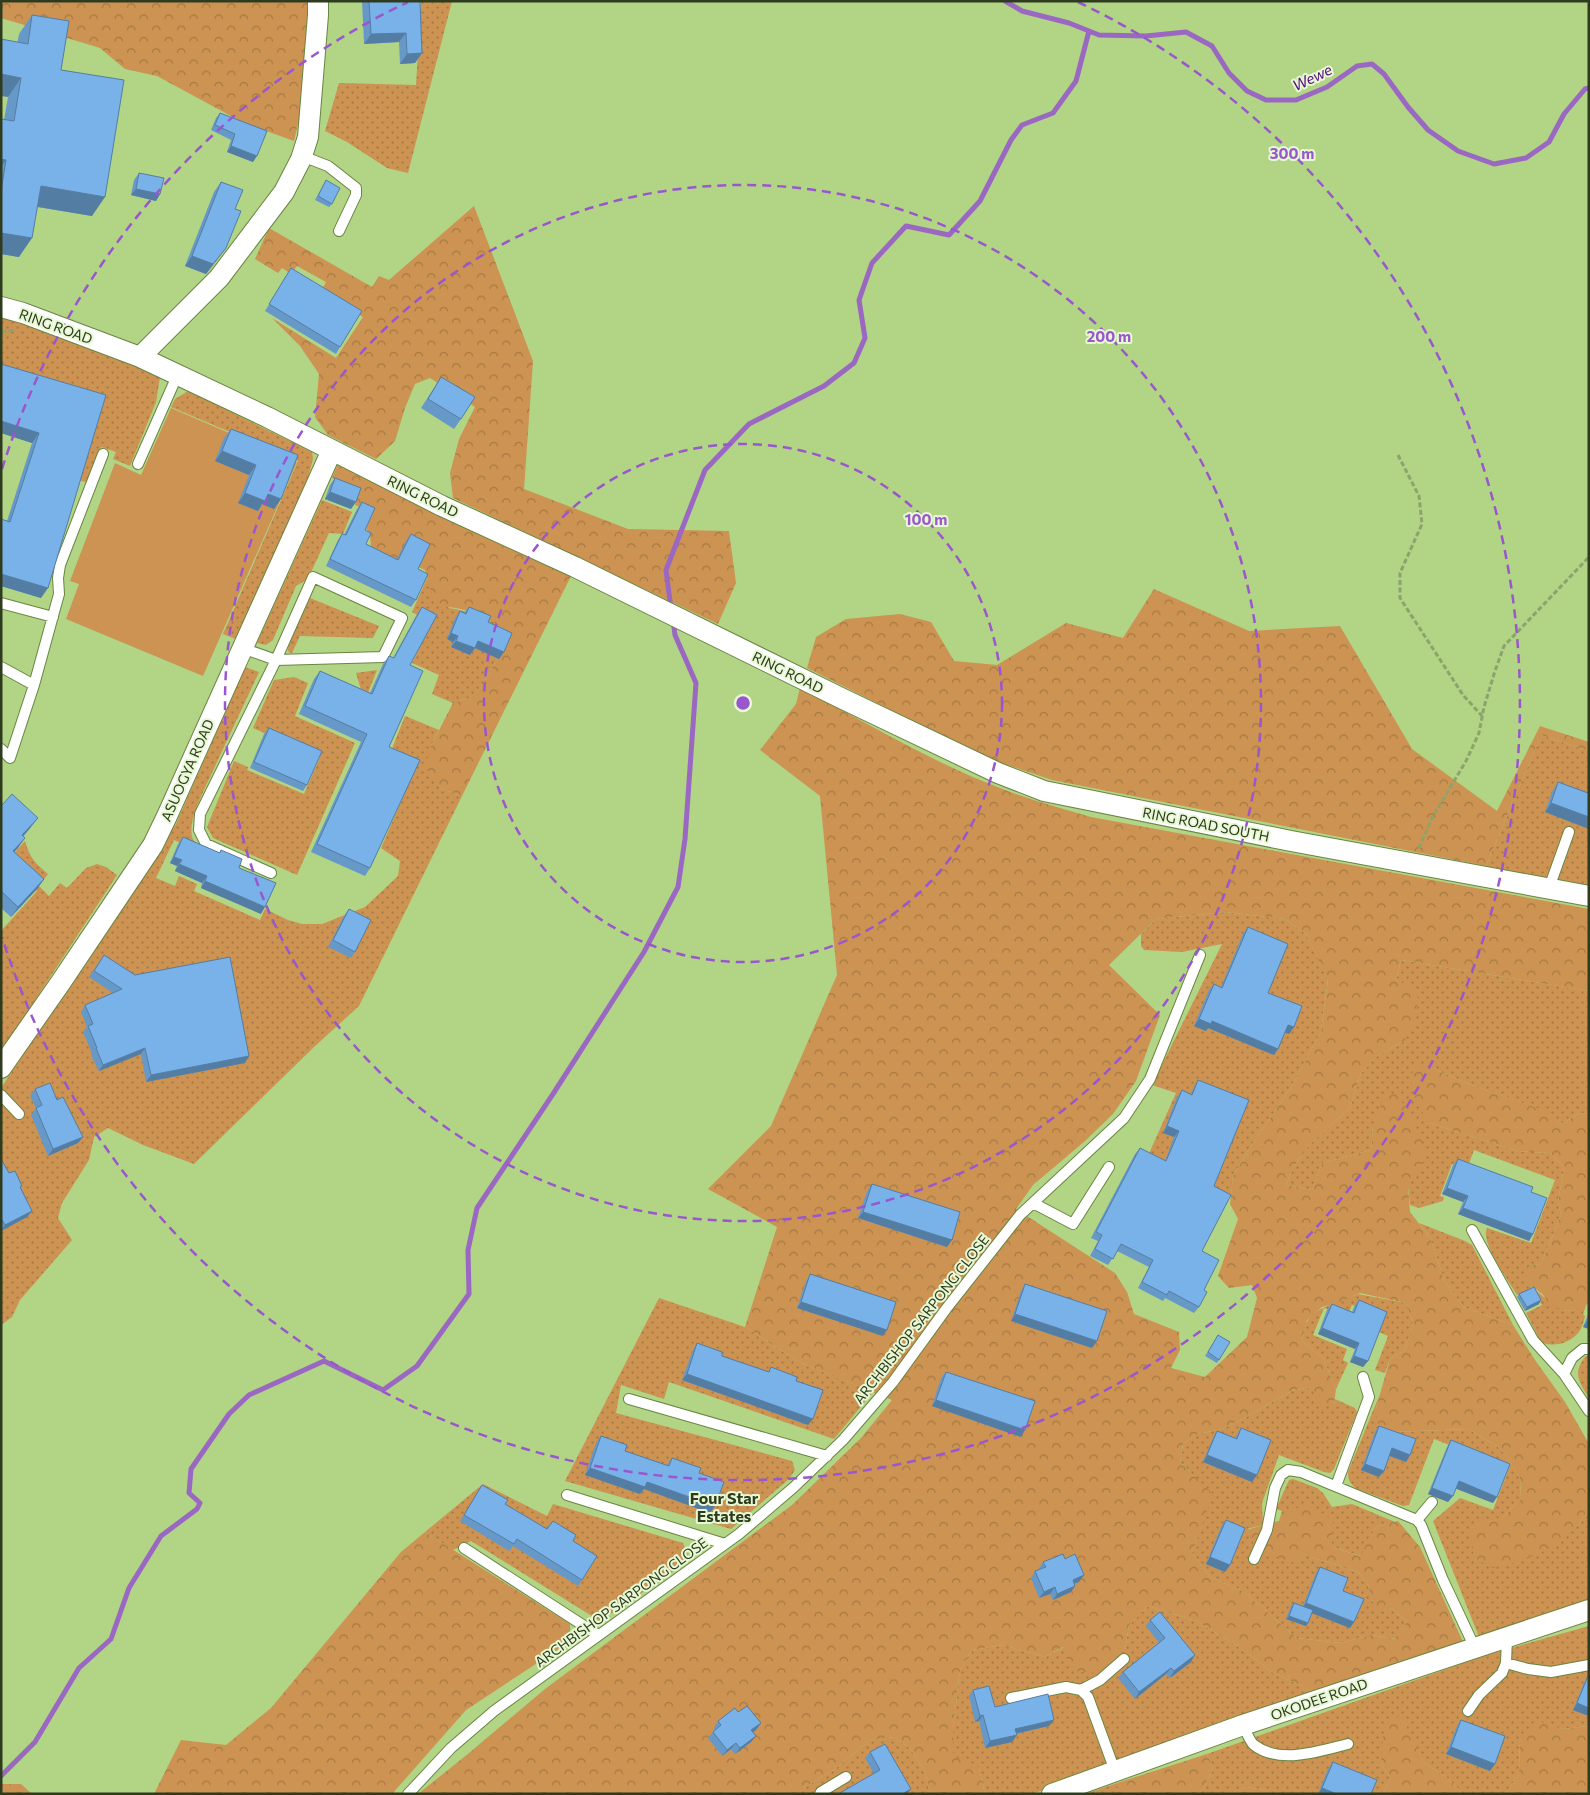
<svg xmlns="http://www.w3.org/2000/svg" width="1590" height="1795" font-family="Commissioner,sans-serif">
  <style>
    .built { fill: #b1d485 }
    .grass { fill: url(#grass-dots) }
    .forest { fill: url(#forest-crowns); fill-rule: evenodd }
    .pitch { fill: #cc9352 }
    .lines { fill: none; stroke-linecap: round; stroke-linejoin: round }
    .stream { stroke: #9a68c3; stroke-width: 5 }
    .service-casing { stroke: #698541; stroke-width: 12 }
    .minor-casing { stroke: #698541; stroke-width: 22 }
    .path { stroke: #8ba46c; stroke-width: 3; stroke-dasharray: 5 2.5; stroke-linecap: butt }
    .service { stroke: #fff; stroke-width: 10 }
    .minor { stroke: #fff; stroke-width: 20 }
    .wall { fill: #6799c8 }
    .shaded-wall { fill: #547da3 }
    .building { fill: #78b2e9; stroke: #547da3 }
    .ring { fill: none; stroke: #9a57cd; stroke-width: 2.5; stroke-dasharray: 9 6 }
    .labels { text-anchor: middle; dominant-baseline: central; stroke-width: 4; stroke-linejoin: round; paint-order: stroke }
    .street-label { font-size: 14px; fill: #2f3b1e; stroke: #e7f8d4 }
    .water-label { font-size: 15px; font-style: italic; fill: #550b7f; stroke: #e7f8d4 }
    .quarter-label { font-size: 16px; font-weight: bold; fill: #2f3b1e; stroke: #e7f8d4 }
    .centre { fill: #9a57cd; stroke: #e7f8d4; stroke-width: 2.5 }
    .ring-label { font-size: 15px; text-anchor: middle; font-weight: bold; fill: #9a57cd; stroke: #e7f8d4; stroke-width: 4; stroke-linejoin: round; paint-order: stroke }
  </style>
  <defs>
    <pattern id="grass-dots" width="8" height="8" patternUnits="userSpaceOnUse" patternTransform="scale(1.25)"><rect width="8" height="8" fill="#cc9352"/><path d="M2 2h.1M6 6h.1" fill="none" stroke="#a67943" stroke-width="1.8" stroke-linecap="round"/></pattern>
    <pattern id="forest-crowns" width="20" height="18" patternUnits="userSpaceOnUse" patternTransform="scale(1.25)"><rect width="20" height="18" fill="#cc9352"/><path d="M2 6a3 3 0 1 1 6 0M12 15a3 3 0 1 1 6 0" fill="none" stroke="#a67943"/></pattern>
  </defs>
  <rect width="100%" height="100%" fill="#bddd96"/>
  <path class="built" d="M1,1H1589V1794H1Z"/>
  <path class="grass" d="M421,1H452L408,173L387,168L347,142L325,131L339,83L416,85Z
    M1,316L144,369L160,377L156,402L130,466L113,459L116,452L101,447L89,483L78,480L1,374Z
    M188,391L312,452L313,459L306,485L238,640L223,634L298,461L171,407L175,399Z
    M322,500L352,512L343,534L329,533L308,579L296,586L273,640L266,645L257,643Z
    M427,578L430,587L449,608C465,610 502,621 511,635L480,689L469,698L453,703L432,694L439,675L412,663L432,623L412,612Z
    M310,598L379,626L373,638L300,636L292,653H290L288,651L289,643Z
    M245,667L259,672L203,792C198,803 186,829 194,841C197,846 205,850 210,853V856L174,840L156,878L175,886L179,876L197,884L194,891L260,920L265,909L288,920L302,924H322L365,907L398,876L400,861L381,848L415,769L389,756L405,716L439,730L431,746L440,788L462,796L359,1006L314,1047L194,1164L143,1145L108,1128L94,1137L89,1160L62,1203L58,1218L72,1240L20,1300L12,1317L1,1325V1088L176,824Z
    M377,670L368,693H362L356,673Z
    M294,677L308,683L295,716L355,743L297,875L213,838L207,827L234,761L248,767L247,770L304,794L320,757L253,728L274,680Z
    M1541,735L1589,751V887L1486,866Z
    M25,841C30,858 35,863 48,874L39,886L49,896L60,883L67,888L86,868L97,864L106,867L117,875L1,1052V931L37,891L17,873L8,860Z
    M1226,912L1285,919L1306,934L1328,979L1321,1032L1290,1089L1249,1149L1233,1176L1231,1197L1147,1158L1176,1093L1152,1085L1222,944L1182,952L1144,950L1141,946V934L1156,919Z
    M1401,960L1589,991V1114L1580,1113L1561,1124L1545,1111L1463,1082L1430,1067L1429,1123L1518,1151L1550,1153L1564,1167L1558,1202L1561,1215L1541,1264L1527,1265L1532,1288C1553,1301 1559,1322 1587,1303L1583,1314L1585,1316C1584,1321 1582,1328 1579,1332C1570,1343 1554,1348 1541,1342L1526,1313L1542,1305L1532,1289L1517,1295C1509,1281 1480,1243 1487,1228L1531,1243L1555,1180L1474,1150L1467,1169L1452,1164L1440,1196L1444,1197L1443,1201L1419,1208L1410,1205L1408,1185L1373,1126L1371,1150L1322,1163L1312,1190L1286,1185L1293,1168L1309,1145L1350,1108L1361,1073L1377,1056L1404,1041L1396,981Z
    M1419,1223L1465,1241L1472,1245L1513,1325L1463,1307L1444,1280L1431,1239Z
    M1358,1294L1406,1303L1413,1324L1405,1350L1390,1359L1385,1373L1375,1370L1388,1336L1379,1332L1384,1318L1352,1305L1347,1317L1324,1308L1313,1335L1347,1349L1343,1360L1348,1363L1336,1389L1323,1358L1302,1341C1304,1335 1304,1327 1307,1322C1312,1308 1345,1300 1358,1294Z
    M659,1298L745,1327L801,1363L873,1392L834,1439L669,1382L664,1399L621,1385L616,1413L792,1461L795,1470L789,1479L731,1529L565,1481Z
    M1586,1356H1589V1398C1579,1382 1572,1372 1586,1356Z
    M1310,1387L1334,1405L1335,1399L1355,1408L1357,1412L1334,1469L1330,1473L1324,1472L1279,1455L1262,1503L1263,1525L1247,1529L1302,1554L1358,1572L1368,1585L1375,1609L1390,1608L1407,1621L1397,1639L1371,1635L1340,1643L1297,1638L1243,1591L1210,1577L1192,1553L1212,1494L1180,1462L1183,1444L1198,1434L1222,1429L1241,1420L1291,1391Z
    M1379,1396L1376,1408L1394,1432L1468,1429L1501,1449L1520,1478L1521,1499L1502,1518L1578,1525L1589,1508V1604L1481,1642L1433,1521L1460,1498L1493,1510L1509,1468L1434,1439L1409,1505L1403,1506L1357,1489C1350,1484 1348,1480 1348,1472Z
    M1293,1479L1317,1488L1323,1493L1332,1507L1352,1504L1395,1522L1376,1527L1361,1556L1332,1547L1282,1520L1279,1521L1282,1511L1276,1509L1289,1480Z
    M483,1484L547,1516L553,1504L683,1543L688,1555L684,1564L600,1621L471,1541L453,1550L425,1532Z
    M1148,1606L1196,1621L1238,1646L1272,1672L1316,1693L1032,1794H985L979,1768L953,1757V1727L960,1670L972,1650L1003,1645L1045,1657L1064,1647L1125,1650L1129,1625Z
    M1589,1626V1726L1562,1729L1520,1738L1519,1774L1505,1794H1463L1446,1777L1424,1763L1401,1717L1381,1764L1391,1779L1382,1794H1268L1265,1790L1246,1787L1228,1794H1197L1202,1791L1213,1769L1207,1754L1486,1655Z
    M894,1737L910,1748L925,1772L930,1794H800L805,1787L835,1769L869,1741Z
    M1120,1782L1116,1794H1085Z"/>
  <path class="forest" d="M1,1H310L300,115L294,141L242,122L157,76L125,69L100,48L1,18Z
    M474,206L533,361L524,489L628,529L729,531L736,583L718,624L453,498L450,473L459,439L475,407L430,378L415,384L405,408L395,441L376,459L328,435L315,417L319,374L300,346L272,318L336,358L363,317L321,291L326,282L297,266L291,274L282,268L278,273L255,259L269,228L372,287L379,276L389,280Z
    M338,464L571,576L462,796L440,788L425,767L431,746L453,703L469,698L480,689L511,635C504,625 476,613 464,610C454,607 446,608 438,602C430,596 428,579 425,570C407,561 389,558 371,549L370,535L366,528L373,513L355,505L359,490L332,478Z
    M1154,589L1249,631L1340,626L1412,749L1497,811L1540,726L1589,742V751L1541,735L1486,866L1052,780L987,758L807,668L816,637L846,619L900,614L931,622L954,661L997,665L1066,623L1123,638Z
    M800,688C866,722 931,762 1000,788C1030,800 1060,808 1091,817L1589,909V991L1401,960L1396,981L1415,986L1418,999L1415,1023L1404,1041L1377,1056L1361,1073L1350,1108L1309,1145L1293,1168L1286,1185L1312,1190L1322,1163L1371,1150L1373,1126L1384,1097L1396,1093C1411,1115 1420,1130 1426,1156L1408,1185L1410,1212L1431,1239L1444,1280L1463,1307L1513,1325L1535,1360L1565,1402L1589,1444V1508L1578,1525L1541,1553L1513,1563L1491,1568L1474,1557L1470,1534L1476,1520L1502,1518L1521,1499L1520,1478L1501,1449L1468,1429L1394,1432L1377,1423L1376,1408L1390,1359L1405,1350L1413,1324L1406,1303L1360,1293L1340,1302L1322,1307L1307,1320L1302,1341L1323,1358L1336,1389L1334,1405H1321L1310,1387L1291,1391L1241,1420L1222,1429L1198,1434L1183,1444L1180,1462L1213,1494L1192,1553L1210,1577L1243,1591L1297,1638L1340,1643L1371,1635L1396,1639L1407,1621L1390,1608L1375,1610L1368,1585L1358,1572L1302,1554L1295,1563L1257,1550L1246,1530L1282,1520L1306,1501L1333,1521L1332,1547L1360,1556L1376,1527L1398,1521L1420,1547L1463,1642L1316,1693L1272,1672L1238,1646L1196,1621L1148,1606L1129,1625L1125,1650L1096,1673L1073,1671L1063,1647L1045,1657L1003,1645L972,1650L960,1670L953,1727V1757L965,1759L979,1768L985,1794H930L925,1772L910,1748L894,1737L869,1741L835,1769L805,1787L800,1794H418L469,1753L545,1689L792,1505L861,1438L892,1400L801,1363L745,1327L777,1227L708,1189L771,1126L837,975L820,796L760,750L796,704ZM1226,912L1285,919L1306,934L1328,980L1321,1032L1290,1089L1249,1149L1233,1176L1230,1204L1238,1219L1218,1276L1229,1288L1252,1285L1257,1298L1247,1337L1205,1377L1171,1368L1180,1350L1179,1332L1134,1314L1127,1292L1115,1273L1016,1209L1033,1185L1085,1141L1113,1114L1136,1081L1160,1015L1109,965L1156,919Z
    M1417,1066L1430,1067L1463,1082L1546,1111L1561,1124L1580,1113L1589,1114V1303C1577,1310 1564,1315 1551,1305C1547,1302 1545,1296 1541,1293C1534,1288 1529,1284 1524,1276L1526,1265L1541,1264L1561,1215L1558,1202L1564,1167L1550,1153L1518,1151L1429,1123L1417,1104L1410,1076Z
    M425,1532L570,1624V1636L557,1650L466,1710L392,1794H154L181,1740L226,1745L271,1708L401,1552Z
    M1402,1717L1424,1763L1446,1777L1463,1794H1382L1391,1779L1381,1764L1383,1736L1388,1718Z
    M1536,1720L1562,1729L1589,1726V1794H1505L1519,1774L1520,1738Z
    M1207,1754L1213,1769L1202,1791L1197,1794H1116L1120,1782Z
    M1,1784H21L32,1794H1Z
    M1246,1787L1265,1790L1268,1794H1228Z"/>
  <path class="pitch" d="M171,408L297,462L203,676L66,619L79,584L70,581L115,463L141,475Z"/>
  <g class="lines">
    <path class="stream" d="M1005,1L1022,11L1069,23L1099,35L1146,36L1186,32L1212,46L1229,73L1247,91L1266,100H1296L1327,87L1357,66L1372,64L1384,74L1408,107L1428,130L1458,151L1494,164L1526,158L1549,142L1564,114L1585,89L1589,88
      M671,609L666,570L705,470L749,424L824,386L854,363L865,338L859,300L872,263L906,226L949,235L980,201L1011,140L1022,125L1053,113L1076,81L1089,31
      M1,1776L35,1742L79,1668L111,1639L129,1588L161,1536L197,1509L200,1503L189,1493L191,1469L229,1414L249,1395L324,1361L383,1390L417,1366L469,1294L468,1250L477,1208L553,1094L644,952L678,887L685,839L696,683L675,635L673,620"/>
    <defs>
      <path id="service" d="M302,156L328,166L356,188V195L339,231
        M138,464L177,376
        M313,577L402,618L383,657L276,660Z
        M1,603L53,617
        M242,648L276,660L200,814L199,830L206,844L271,873
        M1,667L34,685
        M1,749L10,758L34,685L59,594L58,578L60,565L103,454
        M1549,888L1569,832
        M1,1095L19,1114
        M1033,1203L1073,1224L1109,1167
        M1472,1230L1533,1340L1564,1374L1589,1411
        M1564,1374L1572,1358L1583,1349H1589
        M629,1399L827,1456
        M1336,1486L1369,1397L1363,1377
        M567,1495L725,1544
        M1417,1520L1432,1502
        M464,1548L598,1635
        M1254,1559L1267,1530L1275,1488L1281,1475L1288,1470L1301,1472L1417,1520L1421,1525L1443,1580L1475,1648
        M1506,1663L1528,1669L1551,1672L1589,1665
        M1081,1690L1100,1680L1124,1659
        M1011,1698L1066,1687L1081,1690L1088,1697L1115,1771
        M1468,1711L1479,1695L1502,1673L1506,1663L1507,1637
        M1243,1725C1246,1730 1249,1741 1254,1745C1280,1765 1319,1751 1348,1744
        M408,1794L451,1748L494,1711L739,1534L794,1487L843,1440L893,1382L946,1309L1020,1215L1124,1118L1150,1079L1200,955
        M820,1794L821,1792L846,1777"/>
      <path id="minor" d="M1,307L23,313L140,357L267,417L442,506L575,567L841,698L998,773L1044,791L1291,841L1589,896
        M140,357L219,278L284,192L301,159L308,137L318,15V1
        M1,1068L61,982L153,845L167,816L332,450
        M1052,1794L1243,1725L1589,1610"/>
    </defs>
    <use href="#service" class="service-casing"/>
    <use href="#minor" class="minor-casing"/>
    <path class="path" d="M1,332L15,330
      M1398,455L1419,496L1422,524L1400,573V598L1463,695L1482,716
      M1419,848L1432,818L1466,761L1479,733L1484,707L1495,671L1504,646L1589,557"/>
    <use href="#service" class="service"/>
    <use href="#minor" class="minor"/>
  </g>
  <path class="wall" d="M362,1H420L422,53L415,63L400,64L399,42L364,44Z
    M32,15L61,70L92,216L37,207L19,257L1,254V119L4,120L19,34Z
    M220,113L267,131L253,162L227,152L231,140L211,130L216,118Z
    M139,173L160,194L156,201L131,195L134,180Z
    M326,180L332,204L329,207L315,200Z
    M221,182L235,209L226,248L206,274L185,266L214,192Z
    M291,268L340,347L336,354L265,311Z
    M441,377L461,419L454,429L421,408Z
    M106,395L41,598L1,586V519L7,521L32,443L1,433Z
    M231,429L298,455L274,509L262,504L258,511L238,503L249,475L215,461L224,438Z
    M335,478L351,509L325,499L330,485Z
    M362,502L365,530L366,544L397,559L406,541L411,534L418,569L416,600L411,607L326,566L338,540L342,534L344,535L357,509Z
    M422,607L410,665L389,747L370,868L365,876L311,852L361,742L299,714L314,679L320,671L370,693L383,664L389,656L393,658L416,616Z
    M469,607L488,622L504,652L499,659L475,648L470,655L451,647L453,642L447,639L455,618L460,611L464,613Z
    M269,728L307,785L303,791L250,768L264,734Z
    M1558,782L1587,792L1589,789V829L1545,812L1552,792Z
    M1,806L31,827L23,837L18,848L14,852L44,879L37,889L11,917L1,908Z
    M183,837L219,853L221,850L239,868L261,914L201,888L202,883L175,871L177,866L170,863L178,844Z
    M349,909L355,952L351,958L328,947L344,916Z
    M1248,927L1268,993L1294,1027L1289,1034L1285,1032L1274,1055L1208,1028L1206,1031L1194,1026L1209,990L1214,984L1221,987L1243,934Z
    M104,955L245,1063L146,1082L141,1054L99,1071L91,1055L92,1053L83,1032L87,1027L81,1012L85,1005L113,993L89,977Z
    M1198,1080L1214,1186L1202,1251L1204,1290L1199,1307L1194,1313L1165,1298L1163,1301L1138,1288L1149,1267L1117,1251L1108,1265L1090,1256L1098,1241L1091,1238L1135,1154L1140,1148L1165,1161L1174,1137L1163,1133L1177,1097L1182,1090L1191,1094L1194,1087Z
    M35,1089L57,1100L83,1137L78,1143L48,1156L31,1115L36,1108L30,1096Z
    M1,1159L9,1173L21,1188L32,1211L27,1217L1,1231Z
    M1458,1159L1531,1192L1533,1234L1529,1241L1458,1214L1463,1202L1442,1194L1453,1165Z
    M872,1184L947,1247L858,1218L867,1191Z
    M810,1274L883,1336L797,1308L806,1281Z
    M1025,1284L1092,1348L1011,1321L1021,1291Z
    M1519,1294L1539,1304L1525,1311L1517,1297Z
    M1359,1300L1368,1361L1363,1367L1350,1362L1355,1349L1318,1334L1327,1310L1332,1304L1352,1312L1354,1307Z
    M1589,1312V1329L1583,1327Z
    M1218,1335L1230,1342L1217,1363L1205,1356Z
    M697,1343L722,1356L768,1372L771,1367L796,1381L808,1425L682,1380L693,1350Z
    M946,1372L1021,1437L932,1406L941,1378Z
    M1379,1426L1410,1455L1406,1462L1389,1456L1379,1477L1361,1470L1375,1432Z
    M1241,1428L1252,1482L1203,1462L1213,1438L1217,1431L1235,1438Z
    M601,1436L625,1451L667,1465L672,1458L699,1473L710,1513L644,1489L640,1494L585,1475L596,1443Z
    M1451,1440L1493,1503L1456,1488L1448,1502L1428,1494L1447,1447Z
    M482,1485L505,1504L547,1529L553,1521L573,1541L582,1580L578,1586L513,1546L509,1551L460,1521Z
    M1226,1520L1230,1565L1225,1572L1206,1564L1221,1527Z
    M1065,1559L1084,1575L1079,1582L1075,1583L1071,1592L1053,1600L1050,1594L1039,1598L1031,1578L1035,1571L1039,1570V1568L1043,1562Z
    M1320,1567L1343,1591L1354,1622L1350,1628L1312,1613L1306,1626L1286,1619L1291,1606L1294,1603L1303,1606L1316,1573Z
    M1150,1620L1191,1662L1170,1678L1166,1674L1135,1699L1118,1678L1123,1672L1159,1643L1146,1626Z
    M1588,1676L1589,1716L1573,1710L1584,1683Z
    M973,1690L995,1707L1054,1720L1049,1726L1016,1734L1012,1742L985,1748L979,1721L975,1722L969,1696Z
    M738,1712L761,1723L756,1730L753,1732L751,1742L735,1754L731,1749L722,1756L708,1738L713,1732L715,1730L714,1728L718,1721Z
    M1461,1720L1490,1771L1446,1754L1457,1726Z
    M870,1752L907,1794L874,1774L865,1758Z
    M1333,1762L1371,1794H1318L1328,1769Z"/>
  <path class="shaded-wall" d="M406,33L399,42L364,44L371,34Z
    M422,53L415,63L400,64L407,54Z
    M1,74L21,78L8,97L1,96Z
    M231,146L257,156L253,162L227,152Z
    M1,159L6,160L1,167Z
    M41,186L105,197L92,216L27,205Z
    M136,189L160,194L156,201L131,195Z
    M1,233L32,238L19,257L1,254Z
    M226,248L206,274L185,266L192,256Z
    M1,421L39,433L32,443L1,433Z
    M222,451L256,465L249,475L215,461Z
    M330,492L356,502L351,509L325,499Z
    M245,493L268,494L281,499L274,509L262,504L258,511L238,503Z
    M1,574L48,588L41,598L1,586Z
    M451,633L458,636L453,642L447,639Z
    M456,641H478L504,652L499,659L475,648L470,655L451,647Z
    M1551,803L1589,817V829L1545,812Z
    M38,818L31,827L15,845L22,835Z
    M25,838L18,848L6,860L13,851Z
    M174,857L182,860L177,866L170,863Z
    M179,864L207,876L202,883L175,871Z
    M44,879L37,889L11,917L18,907Z
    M205,881L265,907L261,914L201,888Z
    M1199,1019L1212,1021L1278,1049L1274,1055L1208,1028L1206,1031L1194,1026Z
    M1288,1025L1294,1027L1289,1034L1283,1032Z
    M145,1048L141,1054L99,1071L103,1065Z
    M249,1056L245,1063L146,1082L151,1075Z
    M1167,1126L1179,1131L1174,1137L1163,1133Z
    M83,1137L78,1143L48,1156L53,1149Z
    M1447,1188L1468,1196L1463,1202L1442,1194Z
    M1463,1208L1533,1234L1529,1241L1458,1214Z
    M32,1211L27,1217L1,1231L5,1225Z
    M863,1212L952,1240L947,1247L858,1218Z
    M1541,1300L1539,1304L1525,1311L1527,1307Z
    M801,1302L887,1330L883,1336L797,1308Z
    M1015,1314L1097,1341L1092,1348L1011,1321Z
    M1588,1320L1589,1321V1329L1583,1327Z
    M1322,1328L1359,1343L1355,1349L1318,1334Z
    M1354,1356L1368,1361L1363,1367L1350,1362Z
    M687,1374L813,1419L808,1425L682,1380Z
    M936,1400L1025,1430L1021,1437L932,1406Z
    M1392,1448L1410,1455L1406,1462L1387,1455Z
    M1207,1455L1257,1475L1252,1482L1203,1462Z
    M1365,1464L1384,1471L1379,1477L1361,1470Z
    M590,1468L647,1482L715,1506L710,1513L644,1489L640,1494L585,1475Z
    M1459,1481L1497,1497L1493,1503L1454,1488Z
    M1432,1488L1453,1496L1448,1502L1428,1494Z
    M1210,1557L1230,1565L1225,1572L1206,1564Z
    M1084,1575L1079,1582L1068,1586L1073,1580Z
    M1075,1586L1071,1592L1053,1600L1057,1594Z
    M1055,1587L1050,1594L1039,1598L1044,1592Z
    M1306,1603L1354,1622L1350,1628L1301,1609Z
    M1289,1616L1308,1623L1306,1626L1286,1619Z
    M1195,1655L1191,1662L1170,1678L1174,1671Z
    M1171,1668L1166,1674L1135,1699L1139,1692Z
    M1577,1703L1589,1708V1716L1573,1710Z
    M983,1715L979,1721L975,1722L980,1716Z
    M1054,1720L1049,1726L1010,1735L1015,1729Z
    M761,1723L756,1730L747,1737L751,1730Z
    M1017,1735L1012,1742L985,1748L990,1741Z
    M756,1736L751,1742L735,1754L740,1748Z
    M736,1743L731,1749L722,1756L727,1750Z
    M1451,1747L1495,1764L1490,1771L1446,1754Z
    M1322,1788L1337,1794H1318Z
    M911,1789L907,1794H902Z"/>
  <path class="building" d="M369,1H420L422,53L407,54L406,33L371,34Z
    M32,15L69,21L61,70L124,80L105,197L41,186L32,238L1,233V191L6,160L1,159V119L14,121L21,78L1,74V39L28,44Z
    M220,113L267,131L257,156L231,146L235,134L215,125Z
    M139,173L164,178L160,194L136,189Z
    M326,180L340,188L332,204L318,196Z
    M221,182L243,190L235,209L241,211L226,248L213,264L192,256Z
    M291,268L362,311L340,347L269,304Z
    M1,364L106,395L48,588L1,574V519L10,522L39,433L1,421Z
    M441,377L475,397L461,419L428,399Z
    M231,429L298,455L281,499L268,494L265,501L245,493L256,465L222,451Z
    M335,478L361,488L356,502L330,492Z
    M362,502L375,508L365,530L371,533L366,544L398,560L411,534L430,544L418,569L428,574L416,600L330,559L342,534L346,535Z
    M422,607L437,615L410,665L423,671L389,747L420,760L370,868L317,844L367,734L305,706L320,671L372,694L389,656L394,658Z
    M469,607L491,616L488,622L512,633L504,652L478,641L475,648L456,641L458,636L451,633L460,611L466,614Z
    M269,728L322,751L307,785L254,762Z
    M1558,782L1588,793L1589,790V817L1551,803Z
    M12,794L38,818L22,835L25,838L13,851L44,879L18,907L1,891V806Z
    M183,837L220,853L221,850L242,859L239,868L276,883L265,907L205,881L207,876L179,864L182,860L174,857Z
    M349,909L371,920L355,952L333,940Z
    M1248,927L1288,944L1268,993L1302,1006L1294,1027L1288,1025L1278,1049L1212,1021L1211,1024L1199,1019L1214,984L1222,988Z
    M104,955L135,975L230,957L249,1056L151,1075L145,1048L103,1065L96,1048H97L88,1026L93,1024L85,1005L122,989L94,971Z
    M1198,1080L1249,1100L1214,1186L1231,1195L1202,1251L1219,1260L1204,1290L1207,1292L1199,1307L1169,1291L1167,1295L1142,1282L1153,1260L1121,1244L1113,1259L1095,1249L1102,1235L1096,1232L1140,1148L1166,1161L1179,1131L1167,1126L1182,1090L1192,1095Z
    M50,1083L57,1100L63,1097L83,1137L53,1149L36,1108L42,1105L35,1089Z
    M1,1159L9,1173L15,1171L22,1186L20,1187L32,1211L5,1225L1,1218Z
    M1458,1159L1533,1187L1531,1192L1547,1198L1533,1234L1463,1208L1468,1196L1447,1188Z
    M872,1184L960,1212L952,1240L863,1212Z
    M810,1274L896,1302L887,1330L801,1302Z
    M1025,1284L1107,1311L1097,1341L1015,1314Z
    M1534,1287L1541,1300L1527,1307L1519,1294Z
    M1359,1300L1387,1312L1368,1361L1354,1356L1359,1343L1322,1328L1332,1304L1354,1313Z
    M1218,1335L1230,1342L1219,1360L1208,1352Z
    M697,1343L722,1352V1356L769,1372L771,1367L797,1377L796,1381L823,1390L813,1419L687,1374Z
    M946,1372L1035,1401L1025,1430L936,1400Z
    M1379,1426L1416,1439L1410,1455L1392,1448L1384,1471L1365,1464Z
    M1241,1428L1271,1440L1257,1475L1207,1455L1217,1431L1237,1439Z
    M601,1436L627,1445L625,1451L669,1466L672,1458L701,1468L699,1473L724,1482L715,1506L647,1482L645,1487L590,1468Z
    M1451,1440L1510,1464L1497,1497L1459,1481L1453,1496L1432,1488Z
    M482,1485L508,1500L505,1504L547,1529L553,1521L576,1535L573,1541L597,1556L582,1580L517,1539L514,1544L464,1515Z
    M1226,1520L1245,1528L1230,1565L1210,1557Z
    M1063,1554L1065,1559L1075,1554L1084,1575L1073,1580L1075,1586L1057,1594L1055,1587L1044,1592L1035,1571L1046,1567L1043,1562Z
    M1320,1567L1348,1578L1343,1591L1364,1599L1354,1622L1306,1603Z
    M1294,1603L1313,1610L1308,1623L1289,1616Z
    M1160,1612L1195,1655L1174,1671L1171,1668L1139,1692L1123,1672L1165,1638L1150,1620Z
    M1588,1676L1589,1677V1708L1577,1703Z
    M989,1686L995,1707L1048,1694L1054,1720L1015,1729L1017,1735L990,1741L983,1715L980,1716L973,1690Z
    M747,1706L761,1723L751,1730L756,1736L740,1748L736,1743L727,1750L713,1732L721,1725L718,1721L735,1708L738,1712Z
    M1461,1720L1505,1736L1495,1764L1451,1747Z
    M885,1744L911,1789L902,1794H838L880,1770L870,1752Z
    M1333,1762L1377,1780L1371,1794H1337L1322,1788Z"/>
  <g class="ring">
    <circle cx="743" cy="703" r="259"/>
    <circle cx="743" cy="703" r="518"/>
    <path d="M2 469A777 777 0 0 1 408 2M1078 2A777 777 0 1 1 2 937"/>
  </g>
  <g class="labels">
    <g class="street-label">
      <text transform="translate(56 326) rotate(20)">RING ROAD</text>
      <text transform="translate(423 496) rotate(26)">RING ROAD</text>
      <text transform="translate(788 672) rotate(26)">RING ROAD</text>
      <text transform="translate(187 770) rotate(-66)">ASUOGYA ROAD</text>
      <text transform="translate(1206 824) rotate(11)">RING ROAD SOUTH</text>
      <text transform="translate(921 1319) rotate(-52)">ARCHBISHOP SARPONG CLOSE</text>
      <text transform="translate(621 1602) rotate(-36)">ARCHBISHOP SARPONG CLOSE</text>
      <text transform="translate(1319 1699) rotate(-19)">OKODEE ROAD</text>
    </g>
    <g class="water-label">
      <text transform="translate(1312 77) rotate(-26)">Wewe</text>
    </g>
    <g class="quarter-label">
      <text x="724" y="1497">Four Star<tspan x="724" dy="18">Estates</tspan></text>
    </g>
  </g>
  <circle cx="743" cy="703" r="8" class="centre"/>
  <g class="ring-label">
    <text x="1292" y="159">300 m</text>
    <text x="1109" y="342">200 m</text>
    <text x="926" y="525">100 m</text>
  </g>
  <rect width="1590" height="1795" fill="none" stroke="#2f3b1e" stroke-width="5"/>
</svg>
